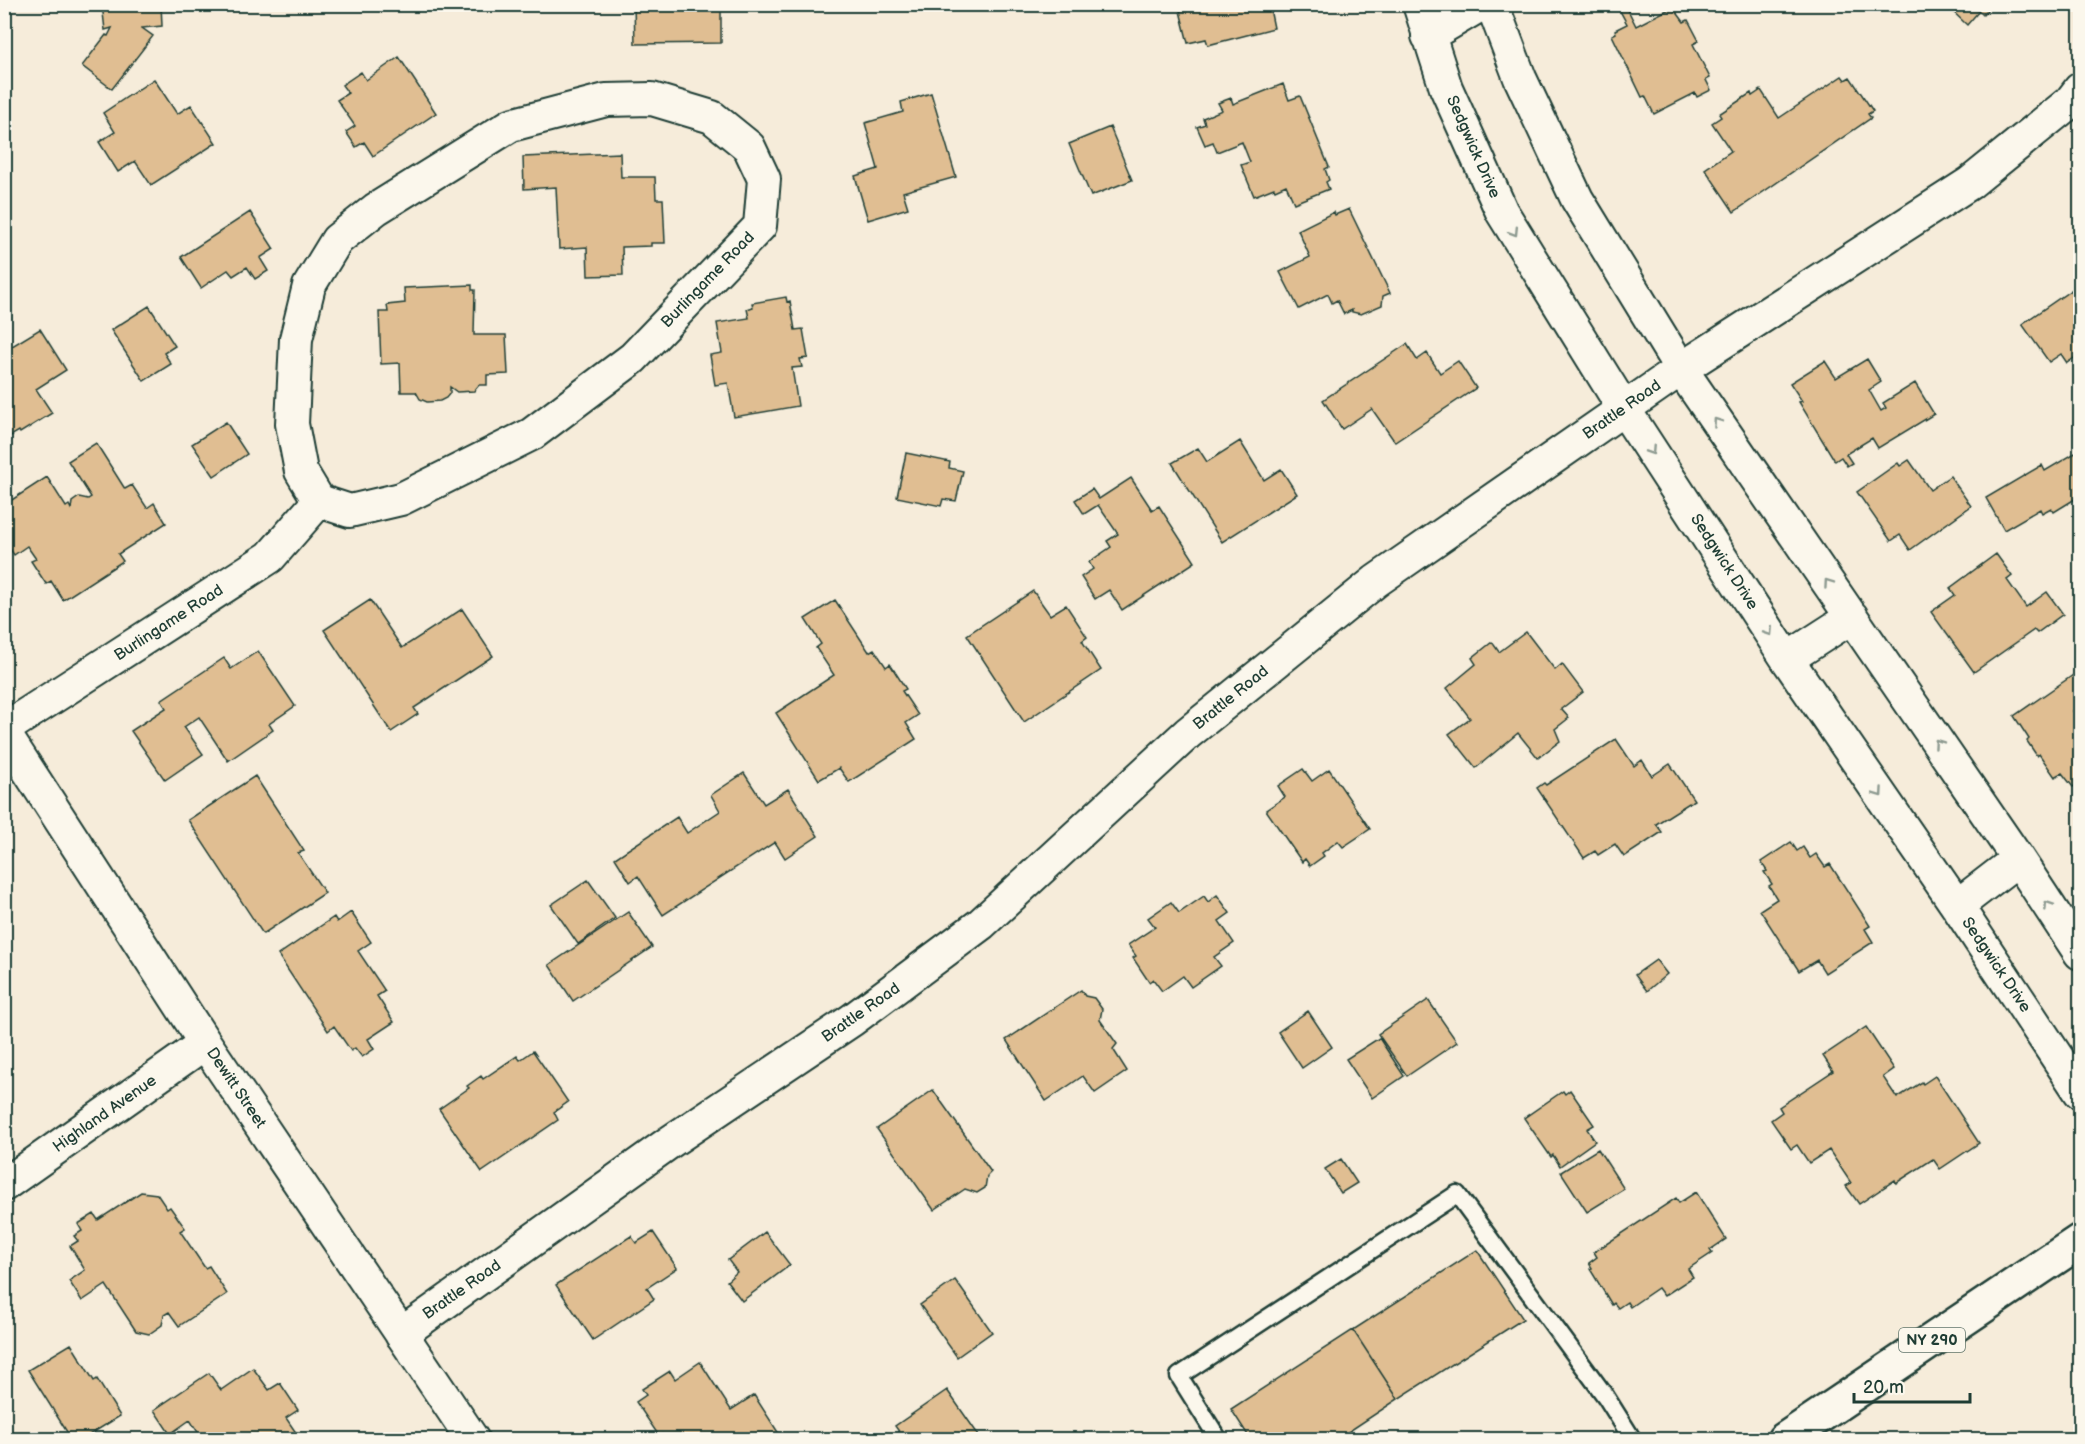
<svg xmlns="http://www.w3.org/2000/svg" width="2085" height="1444" font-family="'Balsamiq Sans',sans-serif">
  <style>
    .building { fill: #e0be92; stroke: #1f3d34; stroke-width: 1.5 }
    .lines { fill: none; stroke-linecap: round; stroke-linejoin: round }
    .service-casing { stroke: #1f3d34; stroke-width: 21 }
    .minor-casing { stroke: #1f3d34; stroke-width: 36 }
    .primary-casing { stroke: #1f3d34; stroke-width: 38 }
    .service { stroke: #fbf7ec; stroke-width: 16 }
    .minor { stroke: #fbf7ec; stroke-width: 32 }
    .primary { stroke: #fbf7ec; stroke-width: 33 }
    .oneway { stroke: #8d9a90 }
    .labels { text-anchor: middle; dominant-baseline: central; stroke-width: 4.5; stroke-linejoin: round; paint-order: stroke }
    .shield { fill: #fbf7ec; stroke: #61756b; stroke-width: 1.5 }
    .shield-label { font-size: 15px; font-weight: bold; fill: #1f3d34 }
    .street-label { font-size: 16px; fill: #1f3d34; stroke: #fbf7ec }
  </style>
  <rect width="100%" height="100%" fill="#f6ecda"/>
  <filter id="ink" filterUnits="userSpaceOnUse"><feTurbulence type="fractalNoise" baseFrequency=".0167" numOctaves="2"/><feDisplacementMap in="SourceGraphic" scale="12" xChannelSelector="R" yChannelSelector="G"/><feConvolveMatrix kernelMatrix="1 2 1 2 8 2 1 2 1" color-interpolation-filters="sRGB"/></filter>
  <g filter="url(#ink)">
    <path class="building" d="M102,4H161L162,26L142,28L153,36L112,89L82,66L106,35L108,36L112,28L105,30Z
      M634,4H721V43L635,44Z
      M1198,4H1269L1274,28L1208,45L1206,39L1188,43L1180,11L1198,7Z
      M1625,4L1636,26L1673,7L1684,22L1688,20L1699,41L1693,44L1710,78L1706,80L1711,90L1697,97L1695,93L1654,114L1645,96L1642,97L1612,35L1616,33L1615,30L1627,24L1618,7Z
      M1945,4H1992L1983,15L1979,11L1967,25Z
      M399,57L436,113L373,156L364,142L356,147L346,132L355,126L337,100L348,93L342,85L361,72L366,80Z
      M1842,76L1845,80L1850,77L1873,111L1868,114L1871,118L1734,212L1705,169L1731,151L1712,123L1721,117L1719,114L1751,93L1752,96L1761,90L1779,118Z
      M154,79L177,114L191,105L216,143L151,185L135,161L118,172L99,142L115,132L103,113Z
      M1283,84L1289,100L1300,96L1329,167L1325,169L1329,180L1326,182L1329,189L1294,203L1286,185L1275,190L1274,188L1254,196L1241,165L1250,162L1242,142L1217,152L1213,142L1205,145L1197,127L1205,124L1203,118L1222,110L1218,103L1231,98L1233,104Z
      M931,93L956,177L903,192L908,208L868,220L855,176L878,169L865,123L903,112L901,102Z
      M1110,127L1132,180L1091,196L1069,144Z
      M620,153L621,177H655L656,199H663L665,243H651V246L622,247L623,275L588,276L587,247L559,249L556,187L524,189L523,157Z
      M1349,209L1390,293L1383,296L1382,305L1361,314L1352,312V310L1344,314L1337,300L1332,303L1328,294L1299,309L1280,272L1310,257L1298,230L1334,212L1335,215Z
      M250,212L274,249L260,258L268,271L255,279L247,267L233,276L228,270L201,288L181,257Z
      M2080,284V356V354L2067,363L2061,354L2049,362L2022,324Z
      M472,285V290H475L474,335H506L508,374L487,375V385H479L474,391L457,392L450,387V393L446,398L440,401L427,402L420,399L416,392H401L400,363L381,364L379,312H388L387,305L405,303L404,288Z
      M786,297L787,302L790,301L795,330L803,329L808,358L800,359L802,367L792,368L798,406L734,417L728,383L715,385L710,355L722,353L717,323L749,318L747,309L753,307L752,303Z
      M149,306L175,346L164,353L171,364L144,381L111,330Z
      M40,329L66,370L36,389L52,413L20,433L19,431L4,440V344L6,343L9,348Z
      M1407,344L1417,360L1427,353L1440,373L1458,361L1476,388L1395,442L1372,409L1342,429L1323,400Z
      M1867,359L1881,382L1869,390L1881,411L1886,408L1883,403L1915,383L1934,414L1878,448L1872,438L1846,454L1852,463L1847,466L1841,457L1835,461L1799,402L1802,401L1790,383L1825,361L1836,378Z
      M226,422L247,454L214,476L192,444Z
      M1240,441L1264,480L1281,469L1297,494L1222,542L1172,463L1198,448L1207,462Z
      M96,443L125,489L132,485L147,508L154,503L166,523L118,554L123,561L63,600L51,581L46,584L31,561L36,559L27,546L14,555L4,540V505L47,477L66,507L69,505L71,509L72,502L79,497L88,499L91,497L68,461Z
      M2080,450V496L2054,512L2051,508L2042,513L2040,509L2004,530L1986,498L2042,465L2045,471Z
      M906,453L950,462L949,468L963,471L956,501L943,499L941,506L897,497Z
      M1909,460L1930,490L1950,476L1971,506L1910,550L1900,535L1891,541L1857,492L1898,463L1900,466Z
      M1131,478L1152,510L1159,506L1195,562L1122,610L1109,590L1095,599L1081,577L1093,569L1089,562L1111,547L1107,541L1118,534L1098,505L1084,514L1075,500L1092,489L1099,499Z
      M1996,554L2012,576L2007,580L2026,607L2047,592L2063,614L2037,633L2034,630L1974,672L1931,612L1955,595L1950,588Z
      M1033,591L1050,615L1066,605L1087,637L1082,641L1101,670L1024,722L967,635Z
      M370,600L402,648L462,609L493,656L414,708L418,714L391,732L324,630Z
      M835,600L869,652L874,649L886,667L890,664L906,689L902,691L918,715L906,723L916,739L849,782L839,768L819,780L776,713L834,675L816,648L821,644L805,619Z
      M1526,632L1555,670L1562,664L1583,692L1561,709L1569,718L1555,729L1560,741L1538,758L1518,733L1476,768L1449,734L1470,718L1447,688L1476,664L1472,658L1492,642L1499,652Z
      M258,651L295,706L269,724L273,730L228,761L199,717L184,727L203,754L165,780L131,731L166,708L161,700L224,658L231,669Z
      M2076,673L2080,680V706L2073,711L2080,722V782L2073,787L2062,773L2055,777L2039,754L2037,756L2027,741L2029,739L2014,716Z
      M1616,739L1634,766L1642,760L1652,776L1670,764L1694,800L1656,824L1662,832L1624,857L1615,844L1598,855L1595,851L1584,858L1537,788L1544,783L1546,785Z
      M1303,769L1312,781L1329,769L1370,829L1343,847L1338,841L1322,853L1324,856L1310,866L1305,859L1302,862L1266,810L1285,797L1278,786Z
      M744,773L764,804L788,789L818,836L785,858L775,842L663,915L638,876L630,882L615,858L677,817L687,833L720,811L711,795Z
      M255,776L304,851L298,853L325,893L263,934L188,820Z
      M1791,842L1797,851L1803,847L1810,858L1816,854L1825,867L1830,864L1870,926L1865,929L1873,942L1825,973L1817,960L1799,971L1760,910L1777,899L1769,886L1772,884L1764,872L1767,871L1761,862Z
      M588,880L615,918L578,944L551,905Z
      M1217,895L1230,913L1219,921L1234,943L1214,957L1221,966L1191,987L1183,976L1162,991L1153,979L1149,982L1133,958L1136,956L1128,945L1155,927L1148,918L1171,902L1179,913L1204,896L1208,902Z
      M351,912L371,942L358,951L385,991L377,996L394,1022L368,1039L374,1049L362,1057L355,1048L351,1051L334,1026L328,1031L278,955L334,917L337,922Z
      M628,912L652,947L573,1001L549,965Z
      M1656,960L1667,974L1647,991L1635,975Z
      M1081,990L1085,996L1094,998L1102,1009L1100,1020L1117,1044L1113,1049L1127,1071L1095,1093L1083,1076L1046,1101L1006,1040Z
      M1428,1000L1457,1042L1407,1076L1378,1034Z
      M1308,1011L1332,1047L1302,1068L1278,1032Z
      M1866,1027L1894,1069L1883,1077L1897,1098L1922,1082L1923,1084L1935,1076L1979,1143L1940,1169L1933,1159L1896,1183L1895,1180L1859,1204L1846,1186L1851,1183L1829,1150L1809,1163L1797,1145L1791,1149L1771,1120L1782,1112L1779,1107L1833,1071L1823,1056Z
      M1379,1038L1404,1076L1372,1098L1346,1059Z
      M533,1051L568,1102L554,1112L558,1120L482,1172L439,1109L469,1088L467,1086L481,1076L483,1079L517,1056L520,1060Z
      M933,1090L991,1172L987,1176L985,1188L977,1193L965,1189L934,1210L877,1129Z
      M1570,1090L1594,1125L1587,1129L1595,1141L1560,1166L1553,1155L1551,1157L1524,1118L1563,1091L1565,1094Z
      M1598,1149L1624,1189L1587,1212L1561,1172Z
      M1341,1159L1357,1183L1341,1193L1325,1169Z
      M141,1192L157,1194L167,1209L170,1207L185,1228L180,1231L205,1268L209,1266L227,1294L179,1326L169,1312L164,1315L162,1325L149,1334L136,1331L106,1285L82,1301L69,1281L85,1270L70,1246L78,1241L74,1236L82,1231L78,1224L94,1214L98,1220Z
      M1696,1192L1726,1239L1710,1250L1712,1253L1688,1269L1693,1277L1664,1296L1658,1288L1630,1307L1627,1302L1618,1308L1614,1303L1612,1305L1590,1269L1592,1268L1589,1263L1597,1257L1594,1252L1676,1198L1679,1203Z
      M653,1232L677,1268L647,1288L654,1299L593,1340L556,1285L631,1236L636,1243Z
      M765,1232L790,1265L742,1301L727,1281L737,1272L728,1260Z
      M1477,1250L1523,1319L1398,1399L1353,1330Z
      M955,1280L992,1332L957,1357L920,1305Z
      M1353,1330L1398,1399L1336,1440H1251L1231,1409Z
      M71,1344L94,1381L97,1379L120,1416L81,1440H72L28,1370Z
      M700,1362L731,1410L754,1395L783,1440H665L662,1434L659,1436L636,1402L646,1395L642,1389L670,1371L675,1379Z
      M253,1368L269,1390L280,1383L298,1410L286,1418L301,1440H203L190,1420L170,1434L154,1410L209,1373L221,1390Z
      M947,1390L982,1440H905L895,1426Z"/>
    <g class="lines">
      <defs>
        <path id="service" d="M4,770L23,760
          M1219,1440L1179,1376L1457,1194L1606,1397L1633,1440"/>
        <path id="minor" d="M1419,4L1446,88L1502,212L1624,409L1787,659L1957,906L2080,1092
          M1492,4L1520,78L1577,199L1681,369L2018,859L2080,953
          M1428,36L1482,4
          M652,99L712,117L749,147L764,179L760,226L633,358L532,434L401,499L350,511L319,501L301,471L292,424L296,339L309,286L337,240L376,209L511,125L606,100Z
          M1787,659L1852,617
          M4,729L270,557L319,501
          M4,733L205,1043L473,1440
          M1957,906L2018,859
          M4,1185L205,1043
          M401,1334L670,1142L852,1020L981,924L1188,733L1376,581L1681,369L1970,183L2070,102L2080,89"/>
        <path id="primary" d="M1784,1440L2080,1241"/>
      </defs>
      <use href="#service" class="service-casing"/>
      <use href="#minor" class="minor-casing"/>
      <use href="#primary" class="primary-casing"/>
      <use href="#service" class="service"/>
      <use href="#minor" class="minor"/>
      <use href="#primary" class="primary"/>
    </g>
    <defs><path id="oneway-chevron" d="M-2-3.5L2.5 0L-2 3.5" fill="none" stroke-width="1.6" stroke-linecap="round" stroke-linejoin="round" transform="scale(1.5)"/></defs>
    <g class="oneway">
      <use href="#oneway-chevron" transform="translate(1514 232) rotate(58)"/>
      <use href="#oneway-chevron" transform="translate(1717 422) rotate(-125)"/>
      <use href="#oneway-chevron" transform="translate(1651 451) rotate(57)"/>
      <use href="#oneway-chevron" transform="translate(1828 583) rotate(-125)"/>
      <use href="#oneway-chevron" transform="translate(1769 632) rotate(57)"/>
      <use href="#oneway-chevron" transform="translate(1938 743) rotate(-125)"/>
      <use href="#oneway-chevron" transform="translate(1879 793) rotate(55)"/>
      <use href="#oneway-chevron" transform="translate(2048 905) rotate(-124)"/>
    </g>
  </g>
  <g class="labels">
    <rect class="shield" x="1899" y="1328" width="66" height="24" rx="4.5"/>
    <g class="shield-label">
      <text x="1932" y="1340">NY 290</text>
    </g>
    <g class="street-label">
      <text transform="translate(1473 147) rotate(66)">Sedgwick Drive</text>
      <text transform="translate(708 280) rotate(-46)">Burlingame Road</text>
      <text transform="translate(1622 410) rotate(-35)">Brattle Road</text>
      <text transform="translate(1724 562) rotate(57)">Sedgwick Drive</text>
      <text transform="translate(169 623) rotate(-33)">Burlingame Road</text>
      <text transform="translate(1231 698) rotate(-39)">Brattle Road</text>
      <text transform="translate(1996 965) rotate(56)">Sedgwick Drive</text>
      <text transform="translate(861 1013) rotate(-35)">Brattle Road</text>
      <text transform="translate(236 1088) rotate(56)">Dewitt Street</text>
      <text transform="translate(105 1114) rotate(-35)">Highland Avenue</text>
      <text transform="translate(462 1290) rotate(-35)">Brattle Road</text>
    </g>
  </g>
  <rect width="2085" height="1444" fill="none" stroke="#fbf7ec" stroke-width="24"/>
  <rect x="12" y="12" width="2061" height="1420" fill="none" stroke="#1f3d34" stroke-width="2" filter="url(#ink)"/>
  <path d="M1854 1393v9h116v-9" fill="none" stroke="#1f3d34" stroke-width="3"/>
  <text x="1863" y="1393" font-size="18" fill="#1f3d34" stroke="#fbf7ec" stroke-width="4.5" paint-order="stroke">20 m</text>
</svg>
